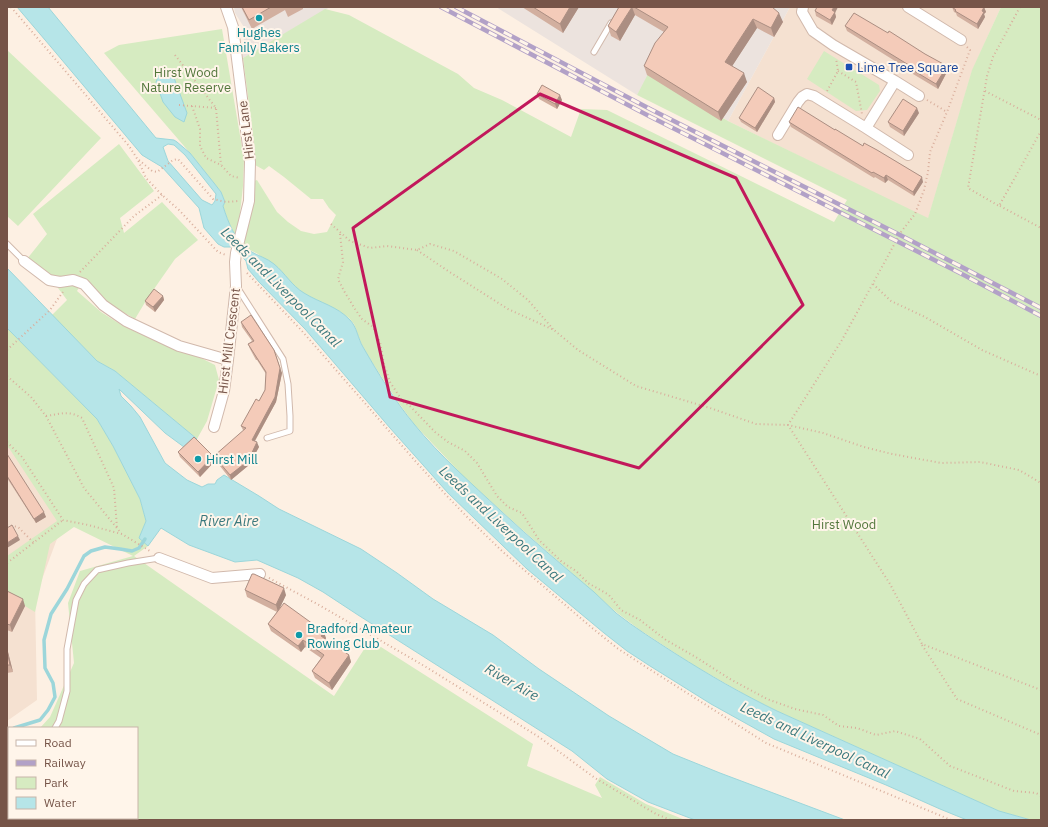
<svg xmlns="http://www.w3.org/2000/svg" width="1048" height="827" font-family="'IBM Plex Sans',sans-serif">
  <style>
    .residential { fill: #f5e1d1 }
    .industrial { fill: #ece3de }
    .green { fill: #d6ebc1 }
    .water { fill: #b6e5e8; stroke: #9cd6da; fill-rule: evenodd }
    .lines { fill: none; stroke-linecap: round; stroke-linejoin: round }
    .stream { stroke: #9cd6da; stroke-width: 3.5 }
    .service-casing { stroke: #d1b9ac; stroke-width: 7 }
    .minor-casing { stroke: #d1b9ac; stroke-width: 12 }
    .path { stroke: #d9ae9c; stroke-width: 2; stroke-dasharray: 1 3; stroke-linecap: butt }
    .service { stroke: #fff; stroke-width: 5 }
    .minor { stroke: #fff; stroke-width: 10 }
    .rail-casing { stroke: #b2a1c7; stroke-width: 4.5 }
    .rail { stroke: #fff5ea; stroke-width: 3; stroke-dasharray: 9; stroke-linecap: butt }
    .wall { fill: #d2af9f }
    .shaded-wall { fill: #ab8e82 }
    .building { fill: #f4cbb9; stroke: #ab8e82 }
    .marked { fill: none; stroke: #c2185b; stroke-width: 3; stroke-linejoin: round }
    .culture-dot { fill: #0f9aa8; stroke: #fff5ea; stroke-width: 1.5 }
    .transit-dot { fill: #1a4fb4; stroke: #fff5ea; stroke-width: 1.5 }
    .labels { text-anchor: middle; dominant-baseline: central; stroke-width: 4; stroke-linejoin: round; paint-order: stroke }
    .culture-label { font-size: 13px; fill: #0d838f; stroke: #fff5ea; text-anchor: start }
    .transit-label { font-size: 13px; fill: #164399; stroke: #fff5ea; text-anchor: start }
    .park-label { font-size: 13px; fill: #53773c; stroke: #fff5ea }
    .street-label { font-size: 13px; fill: #765448; stroke: #fff5ea }
    .water-label { font-size: 14px; font-style: italic; fill: #3a787d; stroke: #fff5ea }
  </style>
  <rect width="100%" height="100%" fill="#fdf0e3"/>
  <path class="residential" d="M790,7H1001L972,71L928,219L728,121Z
    M7,426L67,512L35,598L37,700L7,721Z"/>
  <path class="industrial" d="M234,7H330L243,58L244,36L247,32L235,13Z
    M496,7H790L728,121L649,74L637,95Z"/>
  <path class="green" d="M1001,7H1041V820H1031L999,811L777,711L751,698L695,666L640,630L616,612L518,526L465,478L414,424L396,399L370,359L361,343L354,324L349,318L339,311L302,293L258,254L250,250L243,244L254,181L257,180L277,212L288,222L301,231L314,234L327,232L336,215L329,208L323,199H311L284,177L269,166L264,170L255,165V150L243,58L325,9L349,15L458,74L474,88L502,100L571,137L581,109L607,110L834,222L847,200L637,95L648,74L728,121L928,218L972,70Z
    M222,29L244,159L243,186L238,231L236,237L228,221L223,206L225,202L221,192L190,153L104,53L119,45Z
    M7,50L101,138L18,226L7,216Z
    M824,51L879,85L880,91L867,110L856,111L807,79Z
    M119,144L154,191L120,218L124,233L162,202L198,240L175,259L147,299L135,319L106,302L83,280L77,291L101,312L123,326L163,344L199,357L215,365L219,380L207,421L197,439L115,371L97,361L52,315L67,300L46,272L27,259L47,234L33,214Z
    M7,328L97,419L113,446L140,499L146,521L139,538L148,546L134,556L334,696L370,640L533,744L527,766L602,798L595,785L600,777L646,804L685,820H7V742L9,741V818H137V728H40L50,717L74,663L68,603L80,571L133,556L74,527L50,544L35,612L25,606L7,597V556L57,521L9,448L7,447Z"/>
  <path class="water" d="M17,7H48L156,138L174,140L177,142L190,153L214,183L221,192L225,202L223,206C228,222 235,241 250,251C258,256 267,258 274,264C285,273 292,286 304,293C320,303 337,306 350,320C357,327 358,339 363,347C378,373 395,401 414,424C440,456 471,483 501,511C531,539 562,565 594,592C601,599 609,606 616,613C635,628 656,641 676,654C709,675 742,694 777,711L999,811L1031,820H967L940,809L886,785L774,739L711,704L650,666L627,651L604,633L527,569L448,493L390,428L330,358L305,329L259,282L248,269L246,261L233,247H224L218,244L204,228L199,208L162,167L142,155L51,47ZM168,144L174,145L185,155L216,194L215,201L212,205L202,200L168,161L163,147Z
    M160,72L173,75L187,113L184,122L175,117L163,102L156,82Z
    M7,268L97,361L115,371L197,439L188,450L165,433L119,389L121,396L131,406L140,417L165,463L187,480L202,487L208,484H215L217,480L224,475L259,496L279,509L361,549L397,573L433,599L493,635L539,669L609,716L673,754L720,773L845,820H695L648,802L607,779L572,751L358,615L323,592L298,578L257,560L235,562L189,545L161,528L148,546L139,538L146,521L140,499L113,446L97,419L7,328Z"/>
  <g class="lines">
    <path class="stream" d="M14,728L40,720L48,710L55,697L53,683L45,668L44,640L51,614L67,589L84,556L91,551L105,547L120,549L132,551L139,548L145,539
      M7,730H9"/>
    <defs>
      <path id="service" d="M594,52L611,23
        M7,244L24,261
        M237,287L283,359L288,384L290,416V431L267,438
        M55,728L59,721L67,691V649L76,600L84,584L97,570L128,563L159,558
        M7,809L9,805"/>
      <path id="minor" d="M803,7L802,12L813,31L833,45L895,81L866,128L908,155
        M908,7L961,40
        M895,81L919,96
        M778,135L798,102L802,97L807,94L814,96L866,128
        M24,261L49,280L60,282L73,280L84,284L103,305L126,321L179,346L228,360
        M214,427L224,391L228,360L236,286L235,262L236,253L249,201L250,162L233,27L226,7
        M159,558L212,578L260,574"/>
    </defs>
    <use href="#service" class="service-casing"/>
    <use href="#minor" class="minor-casing"/>
    <path class="path" d="M11,7L129,146L138,160L146,178L162,195L179,210L218,252L226,255
      M1020,7L993,57L987,76L968,188L999,206L1041,131
      M967,47L970,50L947,112L930,152L928,172L924,190L915,214L901,232L842,340L788,425L823,433L864,447L892,454L941,463L980,462L1019,470L1041,483
      M175,55L216,108L218,131L221,165
      M838,71L856,82L862,114
      M827,91L838,71L836,58
      M985,91L1041,120
      M927,100L947,112
      M179,105L216,108
      M192,106L200,129V146L206,158L221,165L231,176L240,178
      M139,160L152,171L157,172L173,160L178,159L213,199L226,202L238,201
      M1000,206L1041,228
      M331,224L350,241L370,248L387,246L417,250L430,244L454,251L502,279L528,300L553,329
      M340,234L343,262L338,279L344,291L355,309L362,319L373,327L380,342L384,364L390,382L403,402L409,405L435,432L448,442L465,451L477,463L497,496L508,507L522,513L539,540L562,562L576,571L588,583L609,595L621,610L640,620L666,640L694,656L730,679L767,699L795,709L823,715L839,726L857,728L876,735L895,731L920,739L950,766L986,780L1014,791L1036,793L1041,796
      M417,250L448,271L508,309L554,330L578,350L636,386L710,408L756,424L788,425L890,584L922,644L1041,690
      M80,272L134,216L162,195
      M247,273L302,331L417,463L446,495L472,522L503,552L536,580L591,627L617,648L646,667L766,743L951,820
      M873,284L891,301L925,317L982,350L1041,376
      M7,350L50,310L63,292
      M7,376L31,397L46,416L84,488L121,533
      M46,416C60,414 69,410 82,418L114,488L117,528
      M7,442L22,457L63,520L88,525L122,534L150,551
      M7,525L18,527L34,543
      M7,563L63,520
      M269,578L319,605L426,667L539,737L595,778L656,814L671,820
      M922,645L957,699L1041,735"/>
    <use href="#service" class="service"/>
    <use href="#minor" class="minor"/>
    <defs>
      <path id="rail" d="M441,7L649,116L960,273L1041,316
        M456,7L652,110L900,235L1041,308"/>
    </defs>
    <use href="#rail" class="rail-casing"/>
    <use href="#rail" class="rail"/>
  </g>
  <path class="wall" d="M241,7H303V9L288,17L285,10L252,29Z
    M522,7H579L563,33Z
    M619,7H772L783,22L774,37L757,28L732,66L747,82L721,121L647,75L644,66L664,32L635,15L620,41L611,36L608,26Z
    M952,7H984L986,12L984,14L985,17L978,29L957,16L956,13L954,12Z
    M815,11L835,13L836,17L832,25L816,16Z
    M845,26L948,70L938,89L913,74L911,71L847,31Z
    M537,94L562,100L557,109L539,99Z
    M774,98L775,102L757,132L741,122L739,118Z
    M919,113L904,136L890,127L888,122Z
    M789,122L835,130L923,182L914,196L888,180L885,183L875,177L874,178L791,127Z
    M163,296L164,300L155,312L146,305L145,301Z
    M241,322L282,373L276,402L255,441L259,447L249,465L231,480L216,461L214,456L244,431L243,430L241,426L259,401L265,390L266,374L257,360H256L250,349L248,344L252,341L242,327Z
    M178,452L215,461L200,477L180,457Z
    M7,454L46,517L36,523L7,478Z
    M245,590L286,595L280,607L326,638V639L349,655L351,662L332,690L315,678L312,671L321,658L305,647L301,652L271,631L268,624L277,612L247,597Z
    M7,591L25,606L12,632L7,630Z
    M7,648L13,672L7,673Z"/>
  <path class="shaded-wall" d="M570,7H579L563,33L560,24Z
    M632,7L635,15L620,41L616,32Z
    M834,7H838L835,13L836,17L832,25L830,20L832,10Z
    M984,7L986,12L984,14L985,17L978,29L977,24L982,11Z
    M779,13L783,22L774,37L771,28Z
    M753,19L757,28L729,71L725,62Z
    M947,66L948,70L938,89L936,84Z
    M744,73L747,82L721,121L718,112Z
    M560,95L562,100L557,109L555,104Z
    M774,98L775,102L757,132L755,128Z
    M917,108L919,113L904,136L903,131Z
    M886,175L888,180L885,183L884,178Z
    M922,177L923,182L914,196L913,192Z
    M163,296L164,300L155,312L153,307Z
    M274,350L282,373L276,402L253,444L252,440L275,397Z
    M257,442L259,447L249,465L231,480L230,475Z
    M213,456L215,461L200,477L198,472Z
    M44,512L46,517L36,523L34,519Z
    M18,536L20,540L7,548V543Z
    M284,588L286,595L278,612L276,605Z
    M23,599L25,606L12,632L10,625Z
    M324,632L326,638L323,643L321,636Z
    M303,640L305,647L301,652L298,646Z
    M7,648L13,672L10,665L7,651Z
    M349,655L351,662L332,690L329,683Z"/>
  <path class="building" d="M242,7H271L249,20Z
    M533,7H570L560,24Z
    M619,7H632L616,32L608,26Z
    M634,7H772L779,13L771,28L753,19L725,62L744,73L718,112L644,66L655,43L668,27Z
    M817,7H834L832,10L835,12L830,20L815,11Z
    M952,7H984L982,11L984,12L977,24L955,11L956,10Z
    M854,13L888,33L889,31L925,54L947,66L936,84L911,69L912,67L845,26Z
    M542,85L560,95L555,104L537,94Z
    M758,87L774,98L755,128L739,118Z
    M903,99L917,108L903,131L888,122Z
    M798,107L835,130V129L863,146L864,143L877,150L922,177L913,192L886,175L884,178L873,172L872,173L789,122Z
    M154,289L163,296L153,307L145,301Z
    M251,315L274,350L280,368L275,397L252,440L257,442L248,461L230,475L214,456L246,428L241,426L256,399L259,401L265,390L266,372L255,355L248,344L254,341L241,322Z
    M194,437L213,456L198,472L178,452Z
    M7,454L44,512L34,519L7,476Z
    M12,525L18,536L7,543V528Z
    M252,574H254L284,588L276,605L245,590Z
    M7,591L23,599L10,625L7,624Z
    M284,603L324,632L321,636L349,655L329,683L312,671L324,655L303,640L298,646L268,624Z
    M7,651L10,665H7Z"/>
  <path class="marked" d="M540,94L736,178L803,305L639,468L390,397L353,228Z"/>
  <g class="culture-dot">
    <circle cx="259" cy="18" r="4"/>
    <circle cx="198" cy="459" r="4"/>
    <circle cx="299" cy="635" r="4"/>
  </g>
  <rect class="transit-dot" x="845" y="63" width="8" height="8" rx="2"/>
  <g class="labels">
    <g class="culture-label">
      <text x="259" y="32" text-anchor="middle">Hughes<tspan x="259" dy="15">Family Bakers</tspan></text>
      <text x="206" y="459">Hirst Mill</text>
      <text x="307" y="628">Bradford Amateur<tspan x="307" dy="15">Rowing Club</tspan></text>
    </g>
    <g class="transit-label">
      <text x="857" y="67">Lime Tree Square</text>
    </g>
    <g class="park-label">
      <text x="186" y="72">Hirst Wood<tspan x="186" dy="15">Nature Reserve</tspan></text>
      <text x="844" y="524">Hirst Wood</text>
    </g>
    <g class="street-label">
      <text transform="translate(246 130) rotate(-97)">Hirst Lane</text>
      <text transform="translate(229 341) rotate(-83)">Hirst Mill Crescent</text>
    </g>
    <g class="water-label">
      <text transform="translate(281 287) rotate(45)">Leeds and Liverpool Canal</text>
      <text x="229" y="521">River Aire</text>
      <text transform="translate(501 524) rotate(43)">Leeds and Liverpool Canal</text>
      <text transform="translate(512 682) rotate(30)">River Aire</text>
      <text transform="translate(815 740) rotate(25)">Leeds and Liverpool Canal</text>
    </g>
  </g>
  <rect width="1048" height="827" fill="none" stroke="#765448" stroke-width="16"/>
  <rect x="8" y="727" width="130" height="92" fill="#fff5ea" stroke="#c8b5a9"/>
  <rect x="16" y="740" width="20" height="6" fill="#ffffff" stroke="#c8b5a9"/>
  <text x="44" y="747" font-size="12" fill="#765448">Road</text>
  <rect x="16" y="760" width="20" height="6" fill="#b2a1c7" stroke="#c8b5a9"/>
  <text x="44" y="767" font-size="12" fill="#765448">Railway</text>
  <rect x="16" y="777" width="20" height="12" fill="#d6ebc1" stroke="#c8b5a9"/>
  <text x="44" y="787" font-size="12" fill="#765448">Park</text>
  <rect x="16" y="797" width="20" height="12" fill="#b6e5e8" stroke="#c8b5a9"/>
  <text x="44" y="807" font-size="12" fill="#765448">Water</text>
</svg>
